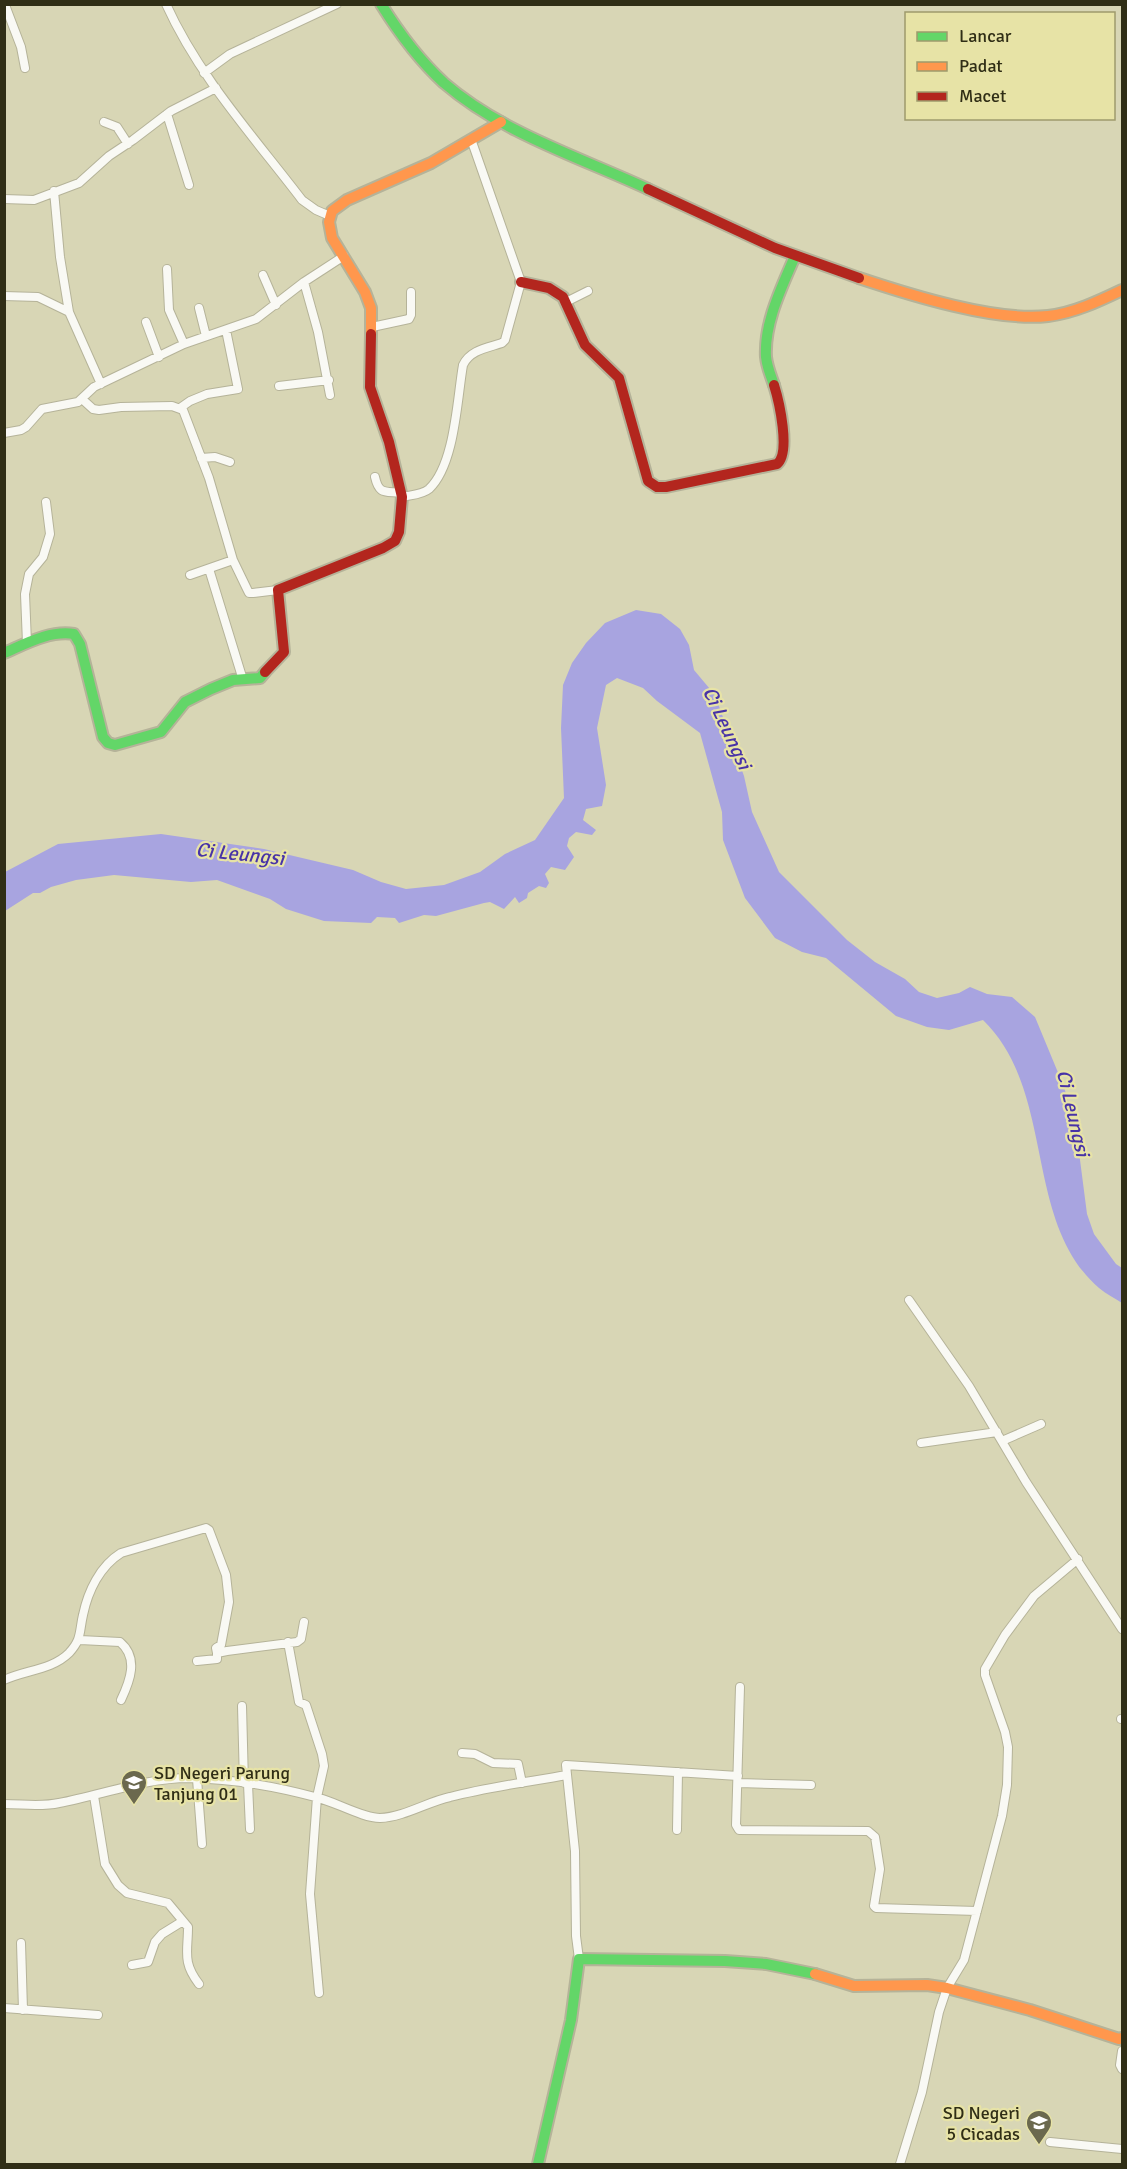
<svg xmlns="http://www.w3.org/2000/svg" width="1127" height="2169" font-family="Signika,sans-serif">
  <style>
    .water { fill: #a8a4e0 }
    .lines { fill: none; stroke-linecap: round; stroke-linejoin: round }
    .street-casing { stroke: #b5b399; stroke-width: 10 }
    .fast-casing { stroke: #b5b399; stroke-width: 14 }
    .slow-casing { stroke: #b5b399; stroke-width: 14 }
    .jam-casing { stroke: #b5b399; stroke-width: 14 }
    .street { stroke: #f9f9f4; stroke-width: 8 }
    .fast { stroke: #63d668; stroke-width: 10 }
    .slow { stroke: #ff974d; stroke-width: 10 }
    .jam { stroke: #b3261e; stroke-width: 10 }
    .labels { text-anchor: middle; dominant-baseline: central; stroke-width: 4.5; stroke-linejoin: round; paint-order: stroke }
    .poi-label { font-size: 18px; fill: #302e16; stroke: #e7e3a6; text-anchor: start }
    .water-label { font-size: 20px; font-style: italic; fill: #4833a7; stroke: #e7e3a6 }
  </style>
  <rect width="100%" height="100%" fill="#d8d6b5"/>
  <path class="water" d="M636,610L661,614L680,629L689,645L694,670L715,695L744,776L752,812L779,872L847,940L875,962L905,979L919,992L937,998L959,993L970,987L987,994L1012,997L1035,1017L1064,1087L1076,1129L1087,1214L1094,1234L1116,1264L1122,1268V1303C1115,1298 1106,1294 1099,1288C1022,1221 1057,1092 983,1020L949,1030L927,1027L896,1016L826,958L802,952L775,938L745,898L723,840L722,812L700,733L657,701L643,688L617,678L606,685L597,728L606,785L602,806L586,809L583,820L596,830L592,835L576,832L569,838L567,846L574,857L565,870L551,867L545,874L549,883L546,888L539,886L528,893L527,898L519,903L515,897L504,909L490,902L484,903L436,916L424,915L399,923L395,918L377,917L371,923L324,921L286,909L270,899L217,880L191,882L114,875L76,880L51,887L40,893H33L5,911V872L58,844L161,834L264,849L353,870L381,882L406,889L444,885L480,872L505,854L535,840L564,798L561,728L563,685L572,663L586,643L605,623Z"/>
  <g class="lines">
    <defs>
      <path id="street" d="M166,4C199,77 254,137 302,200L316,210L330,216
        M5,5L21,47L25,68
        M204,73L230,54L337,4
        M167,114L189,185
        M104,122L117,127L128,144
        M54,191L60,257L69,312
        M4,199L34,200L79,183L109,156L133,140L171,111L216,88
        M167,269L169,310L184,344
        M263,275L276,305
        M304,282L318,332L330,395
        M4,296L38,297L69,312L101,384
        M566,302L588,291
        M199,308L206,336
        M146,322L159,357
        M372,327L409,319L411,315V292
        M279,386L329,380
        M82,399L93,409L99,410L121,407L172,406L183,410L209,478L233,560L247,589L249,593H253L278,590
        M180,408L190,401L207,394L238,389L226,330
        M4,433L21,430L26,427L42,409L78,402L94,387L184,344L256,319L304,282L344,256
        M201,458L215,457L230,462
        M375,477C379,495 385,491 401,493
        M402,497C410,495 422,495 429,489C455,465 457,399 463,365C470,350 487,348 502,343L505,340L521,282L471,139
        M209,569L243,680
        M190,575L233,560
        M27,643L25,594L29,574L43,557L50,534L46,502
        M909,1300L969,1386L1026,1482L1122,1629
        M1002,1441L1041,1424
        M921,1443L997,1432
        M80,1640L120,1642C139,1658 130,1681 121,1700
        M288,1642L299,1702L306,1705L322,1754L324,1766L317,1797L310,1894L319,1993
        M197,1661L217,1659V1653L227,1651L297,1642L301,1639L304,1622
        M4,1680C25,1670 52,1670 69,1653C82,1639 79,1632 83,1615C88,1591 100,1566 121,1553L206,1528L209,1530L226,1575L229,1602L221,1645L216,1648L217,1653
        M740,1687L736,1825L739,1830L868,1831L875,1837L880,1869L874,1906L876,1908L977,1911
        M242,1706L244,1783
        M1121,1719H1122
        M462,1753L475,1754L493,1763L518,1764L522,1783
        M197,1779L202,1844
        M739,1783L811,1785
        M248,1784L250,1829
        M94,1796L105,1864L118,1885L127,1893L168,1903L183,1921
        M4,1804C23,1804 41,1807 59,1803C102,1795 145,1778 189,1778C231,1779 274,1786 315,1797C334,1801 362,1818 380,1818C404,1817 427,1802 450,1797C488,1787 528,1782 567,1775
        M677,1830L678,1772
        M21,1943L23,2010
        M579,1959L576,1936L575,1851L566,1765L738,1776
        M132,1965L148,1962L155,1942L162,1934L183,1921L188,1927C188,1952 182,1962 199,1984
        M4,2008L98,2015
        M1122,2051L1120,2065L1122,2069
        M1050,2142L1122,2149
        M900,2164L922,2092L939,2012L947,1988L964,1960L1002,1816L1007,1785L1008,1747L1005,1732L985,1675V1669L1005,1635L1034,1596L1078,1559"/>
      <path id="fast" d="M381,4C399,33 419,60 444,83C502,133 579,157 648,189
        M774,385C771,376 767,367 766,357C764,322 782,287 795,256
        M4,653C25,644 50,630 74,634L80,644L103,737L108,743L115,745L161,732L185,702L211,689L233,680L260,678L265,672
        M538,2164L571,2020L579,1959L725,1961L766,1964L815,1974"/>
      <path id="slow" d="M859,278C910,295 996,322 1048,316C1074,313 1099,301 1122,290
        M371,334V308L365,292L332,238L329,222L332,211L347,200L431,163L501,122
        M815,1974L854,1986L927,1985L947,1988L1030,2010L1119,2039L1122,2038"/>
      <path id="jam" d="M648,189L775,248L859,278
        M521,282L549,288L563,297L585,345L619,378L648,481L657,487H666L777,464C791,453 779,401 774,385
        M265,672L284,652L278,590L383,548L395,541L399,532L402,497L389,442L370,387L371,334"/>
    </defs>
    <use href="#street" class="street-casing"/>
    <use href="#fast" class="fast-casing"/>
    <use href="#slow" class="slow-casing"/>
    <use href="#jam" class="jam-casing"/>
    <use href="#street" class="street"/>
    <use href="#fast" class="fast"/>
    <use href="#slow" class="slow"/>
    <use href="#jam" class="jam"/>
  </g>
  <defs>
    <symbol id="school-pin" viewBox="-11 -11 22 30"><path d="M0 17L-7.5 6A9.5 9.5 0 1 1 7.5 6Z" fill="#6b694e" stroke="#e7e3a6"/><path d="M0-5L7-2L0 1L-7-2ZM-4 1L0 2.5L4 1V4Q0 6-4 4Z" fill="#fff"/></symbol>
  </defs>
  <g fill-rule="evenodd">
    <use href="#school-pin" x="119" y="1768" width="30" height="40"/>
    <use href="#school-pin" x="1024" y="2108" width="30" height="40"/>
  </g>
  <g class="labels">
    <g class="poi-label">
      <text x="154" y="1773">SD Negeri Parung<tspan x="154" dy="21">Tanjung 01</tspan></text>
      <text x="1020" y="2113" text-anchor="end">SD Negeri<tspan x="1020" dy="21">5 Cicadas</tspan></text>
    </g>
    <g class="water-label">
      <text transform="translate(727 728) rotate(65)">Ci Leungsi</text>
      <text transform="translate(240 854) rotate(6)">Ci Leungsi</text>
      <text transform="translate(1073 1113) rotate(77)">Ci Leungsi</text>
    </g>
  </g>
  <rect width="1127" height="2169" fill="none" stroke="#302e16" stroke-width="12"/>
  <rect x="905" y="12" width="210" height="108" fill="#e7e3a6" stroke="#9e9b6c" stroke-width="1.5"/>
  <rect x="917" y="32" width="30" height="9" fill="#63d668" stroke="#9e9b6c" stroke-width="1.5"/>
  <text x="959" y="42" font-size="18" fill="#302e16">Lancar</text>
  <rect x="917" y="62" width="30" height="9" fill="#ff974d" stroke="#9e9b6c" stroke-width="1.5"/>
  <text x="959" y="72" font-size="18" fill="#302e16">Padat</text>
  <rect x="917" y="92" width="30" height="9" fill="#b3261e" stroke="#9e9b6c" stroke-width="1.5"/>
  <text x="959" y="102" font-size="18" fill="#302e16">Macet</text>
</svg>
